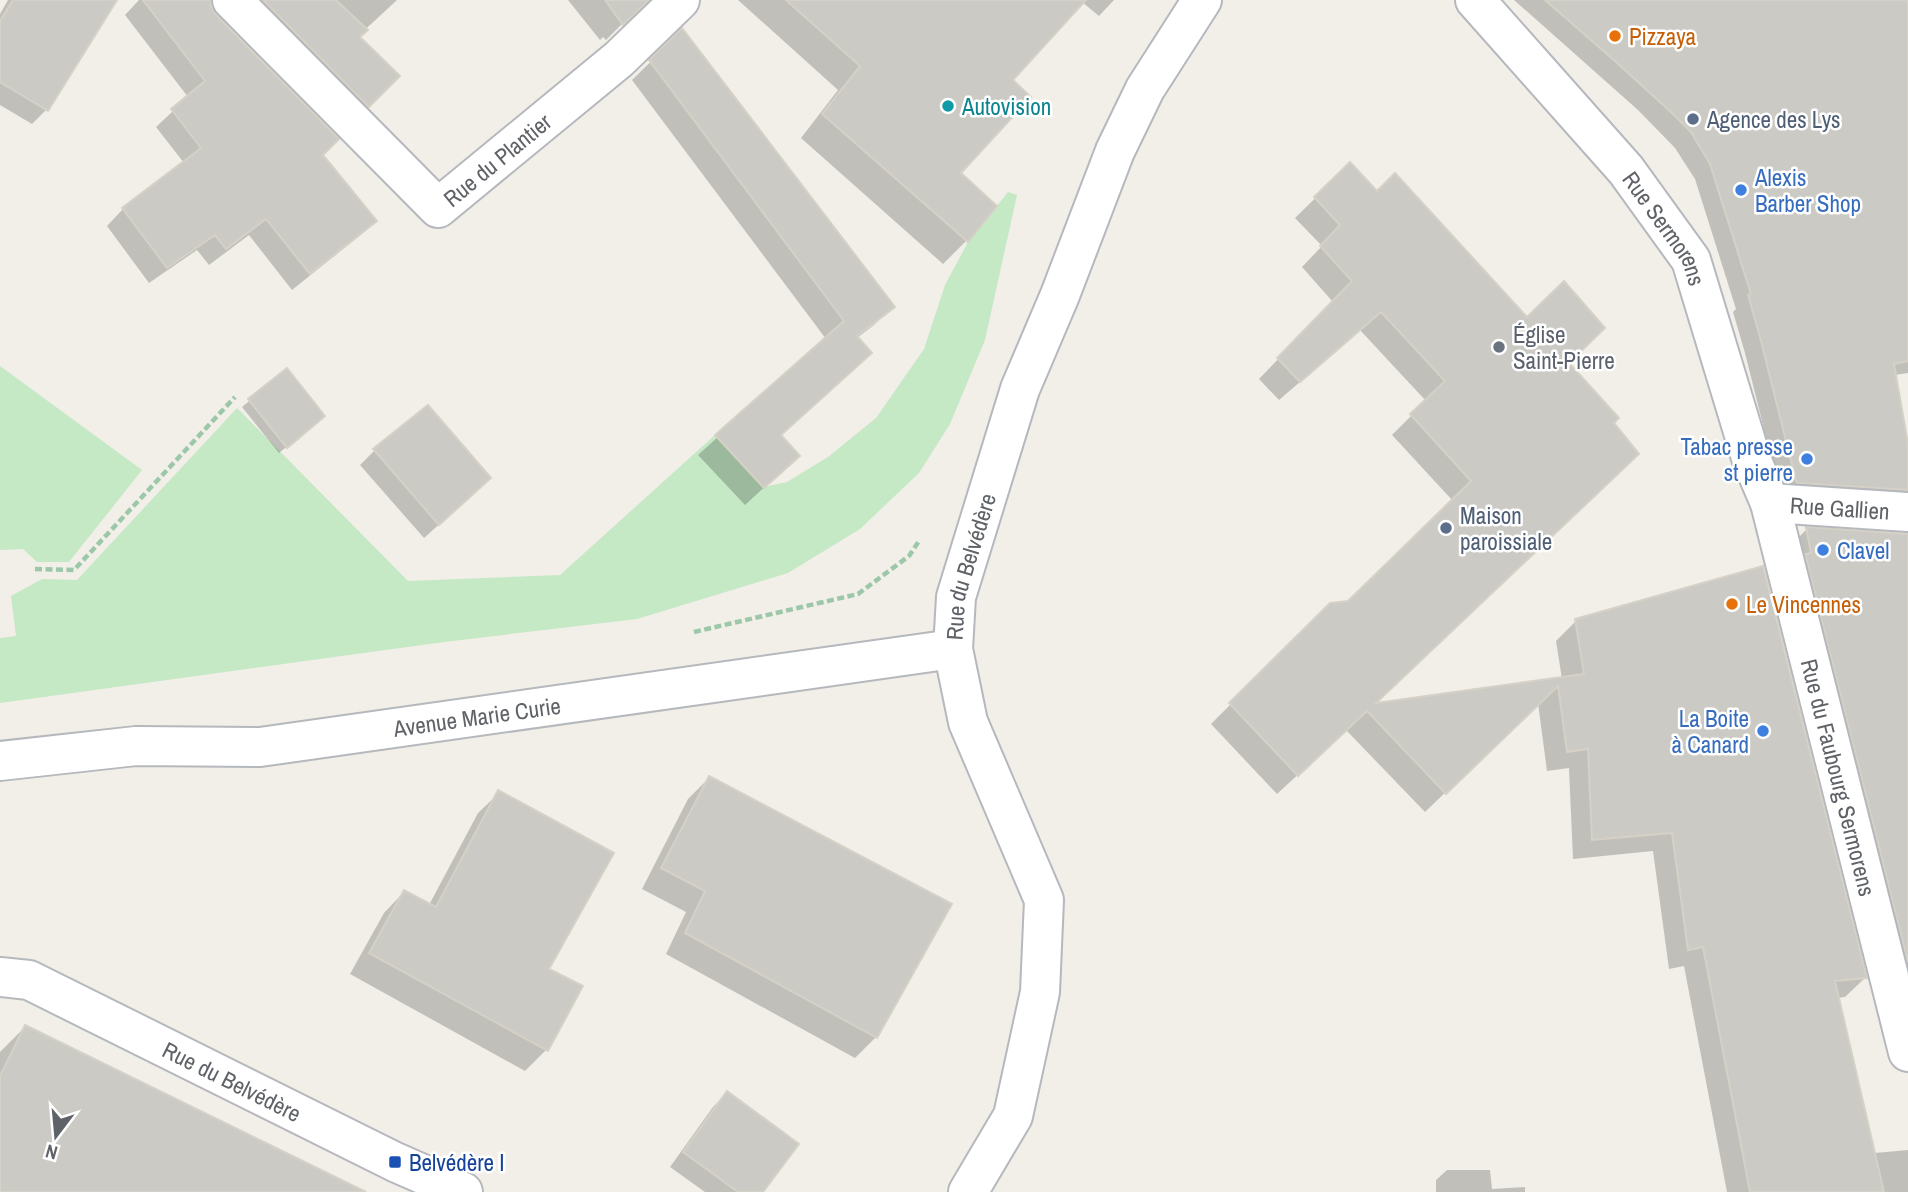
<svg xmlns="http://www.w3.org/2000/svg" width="1908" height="1192" font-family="'Archivo Narrow',sans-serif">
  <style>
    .green { fill: #c5e8c5 }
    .shadow { fill: #0003 }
    .building { fill: #cccac5; stroke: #d6d1c6; stroke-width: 2 }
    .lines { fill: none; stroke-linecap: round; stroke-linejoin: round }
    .minor-casing { stroke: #b5b8bc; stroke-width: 42 }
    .path { stroke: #9cc7a9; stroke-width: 4.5; stroke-dasharray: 7 3.5; stroke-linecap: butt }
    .minor { stroke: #fff; stroke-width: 38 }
    .food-dot { fill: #e8710a; stroke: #fff; stroke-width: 2.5 }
    .culture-dot { fill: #0f9aa8; stroke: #fff; stroke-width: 2.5 }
    .service-dot { fill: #5c6f8a; stroke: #fff; stroke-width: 2.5 }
    .shop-dot { fill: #3f7fe0; stroke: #fff; stroke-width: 2.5 }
    .worship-dot { fill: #6b7280; stroke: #fff; stroke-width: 2.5 }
    .transit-dot { fill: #1a4fb4; stroke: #fff; stroke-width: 2.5 }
    .labels { text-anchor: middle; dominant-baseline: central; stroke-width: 5; stroke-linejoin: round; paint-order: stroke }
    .food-label { font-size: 23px; fill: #c56008; stroke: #fff; text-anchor: start }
    .culture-label { font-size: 23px; fill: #0d838f; stroke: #fff; text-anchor: start }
    .service-label { font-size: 23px; fill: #4e5e75; stroke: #fff; text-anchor: start }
    .street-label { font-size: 23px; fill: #5f6368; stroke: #fff }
    .shop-label { font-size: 23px; fill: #366cbe; stroke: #fff; text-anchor: start }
    .worship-label { font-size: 23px; fill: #5b616d; stroke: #fff; text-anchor: start }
    .transit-label { font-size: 23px; fill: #164399; stroke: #fff; text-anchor: start }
  </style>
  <rect width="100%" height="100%" fill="#f1efe8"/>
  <path class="green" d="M1008,192L1017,195L985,340L950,424L919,473L860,529L788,573L637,619L444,642L0,703V638L16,636L11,596L42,579L77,580L237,408L408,581L560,575L715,435L764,487L787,482L828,457L876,418L924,349L945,285L968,242Z
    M0,366L142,470L69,562H37L23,549L0,550Z"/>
  <path class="shadow" d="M8,0H56L47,109L32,124L0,105V14Z
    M139,0H209V5L215,16L321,154L375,220L358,237L292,290L249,235L209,265L197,250L149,283L107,226L123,209L184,163L156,127L188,97L125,15Z
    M229,0H397L357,37L397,76L351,123Z
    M568,0H646L606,40L603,37L600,40Z
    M738,0H1114L1099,16L1082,2L1011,80L959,173L995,206L966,241L943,264L801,138L838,90Z
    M1514,0H1908V373L1895,375L1908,454V498L1781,497L1745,353L1733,312L1736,309L1695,179L1675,148L1638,110Z
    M682,31L892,307L874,325L857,338L779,436L798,456L745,505L698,455L826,339L632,80Z
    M1350,164L1377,194L1567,363L1372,705L1562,679L1556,641L1576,621L1865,978L1845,997L1837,998L1872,1150L1875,1153L1908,1150V1192H1727L1684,966L1669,969L1653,851L1573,859L1569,768L1547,771L1538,703L1425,812L1346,730L1277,794L1211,724L1331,604L1349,602L1453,501L1392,435L1426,401L1360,330L1279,400L1259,379L1333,302L1302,267L1322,246L1295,218Z
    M287,370L316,423L279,453L242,407Z
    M428,407L474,493L424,538L360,465L374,451Z
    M1807,529L1908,535V988L1791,545Z
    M709,778L876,1037L855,1058L666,954L686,912L642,889L688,799Z
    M499,793L547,969L580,987L546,1050L525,1071L350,974L384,913L404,892L429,905L478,813Z
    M25,1027L362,1192H0V1052Z
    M727,1093L760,1192H705L670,1167L713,1107Z
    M1447,1170H1490L1492,1189L1525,1187V1192H1436V1180Z"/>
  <path class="building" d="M13,0H117L48,111L0,82V21Z
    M143,0H211V6L216,15L339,139L323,155L377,221L310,274L266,219L226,249L215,235L167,268L122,208L201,148L171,109L205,81Z
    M263,0H336L368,30L360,37L400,76L369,107Z
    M605,0H649L623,25Z
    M786,0H1086L1013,80L1031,97L961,173L997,206L968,242L822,114L860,66Z
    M1545,0H1908V361L1894,364L1908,444V490L1798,483L1796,481L1760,337L1748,295L1751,294L1710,164L1691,132L1672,113L1616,62Z
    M682,28L895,307L857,336L872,353L781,435L800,456L764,488L715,435L844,321L649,60Z
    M1350,162L1377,191L1395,173L1527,317L1564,281L1605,328L1569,363L1619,418L1614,423L1639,454L1376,703L1584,674L1575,619L1763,566L1867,978L1835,981L1884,1192H1750L1703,947L1688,950L1672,833L1592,840L1588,749L1567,752L1558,686L1446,794L1367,711L1298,776L1229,703L1330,603L1348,601L1471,481L1410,414L1445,381L1381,312L1300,382L1277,358L1352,281L1320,246L1340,225L1314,197Z
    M287,368L325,416L287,448L248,399Z
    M428,405L491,478L439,525L373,449Z
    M1806,527L1908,534V962L1805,554L1811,553Z
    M709,776L952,904L877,1038L685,933L705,891L661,868Z
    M498,790L614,853L549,969L583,986L548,1051L369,953L404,890L436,907Z
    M25,1025L366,1192H0V1076Z
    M727,1091L799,1144L763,1192H738L683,1152Z"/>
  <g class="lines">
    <defs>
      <g id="minor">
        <path id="s1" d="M232,0L438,208L619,59L680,0"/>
        <path id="s2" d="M1475,0L1626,170L1691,260L1752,461L1770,503L1908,1052"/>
        <path id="s3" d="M1770,503L1908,512"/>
        <path id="s4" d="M0,761L136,746L260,747L953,649"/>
        <path id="s5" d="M0,977L29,980L395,1162L463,1192"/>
        <path id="s6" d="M968,1192L1013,1116L1040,992L1044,900L968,722L953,649L956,597L1020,389L1060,295L1115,151L1145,89L1202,0"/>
      </g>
    </defs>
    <use href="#minor" class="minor-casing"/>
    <path class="path" d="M35,569L74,570L235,397
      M694,632L858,594L909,556L919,541"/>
    <use href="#minor" class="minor"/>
  </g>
  <g class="food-dot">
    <circle cx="1615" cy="36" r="7"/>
    <circle cx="1732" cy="604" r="7"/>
  </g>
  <circle class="culture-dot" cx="948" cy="106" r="7"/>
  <g class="service-dot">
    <circle cx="1693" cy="119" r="7"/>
    <circle cx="1446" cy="528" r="7"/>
  </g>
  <g class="shop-dot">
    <circle cx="1741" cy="190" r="7"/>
    <circle cx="1807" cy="459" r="7"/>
    <circle cx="1823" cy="550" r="7"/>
    <circle cx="1763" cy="731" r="7"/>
  </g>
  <circle class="worship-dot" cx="1499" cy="347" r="7"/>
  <rect class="transit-dot" x="388" y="1155" width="14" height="14" rx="3.5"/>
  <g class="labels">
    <g class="food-label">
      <text x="1629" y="36">Pizzaya</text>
      <text x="1746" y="604">Le Vincennes</text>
    </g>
    <g class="culture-label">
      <text x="962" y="106">Autovision</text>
    </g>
    <g class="service-label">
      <text x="1707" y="119">Agence des Lys</text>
      <text x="1460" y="515">Maison<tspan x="1460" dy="26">paroissiale</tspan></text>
    </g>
    <g class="street-label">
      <text stroke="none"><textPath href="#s1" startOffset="369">Rue du Plantier</textPath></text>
      <text stroke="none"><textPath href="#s2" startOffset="298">Rue Sermorens</textPath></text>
      <text stroke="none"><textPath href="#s3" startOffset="70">Rue Gallien</textPath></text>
      <text stroke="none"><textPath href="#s6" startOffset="660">Rue du Belvédère</textPath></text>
      <text stroke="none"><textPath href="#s4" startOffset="480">Avenue Marie Curie</textPath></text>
      <text stroke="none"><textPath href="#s2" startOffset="877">Rue du Faubourg Sermorens</textPath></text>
      <text stroke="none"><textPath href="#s5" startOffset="256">Rue du Belvédère</textPath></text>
    </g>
    <g class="shop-label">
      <text x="1755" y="177">Alexis<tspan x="1755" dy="26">Barber Shop</tspan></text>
      <text x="1793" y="446" text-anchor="end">Tabac presse<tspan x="1793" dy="26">st pierre</tspan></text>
      <text x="1837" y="550">Clavel</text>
      <text x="1749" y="718" text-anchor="end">La Boite<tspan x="1749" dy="26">à Canard</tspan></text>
    </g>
    <g class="worship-label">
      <text x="1513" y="334">Église<tspan x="1513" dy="26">Saint-Pierre</tspan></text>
    </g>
    <g class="transit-label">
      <text x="409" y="1162">Belvédère I</text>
    </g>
  </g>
  <g transform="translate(56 1136) rotate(196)" stroke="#ffffff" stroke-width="5" paint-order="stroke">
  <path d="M0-5L12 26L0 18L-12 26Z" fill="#5f6368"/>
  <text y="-10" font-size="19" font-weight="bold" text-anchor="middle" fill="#5f6368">N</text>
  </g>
</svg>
